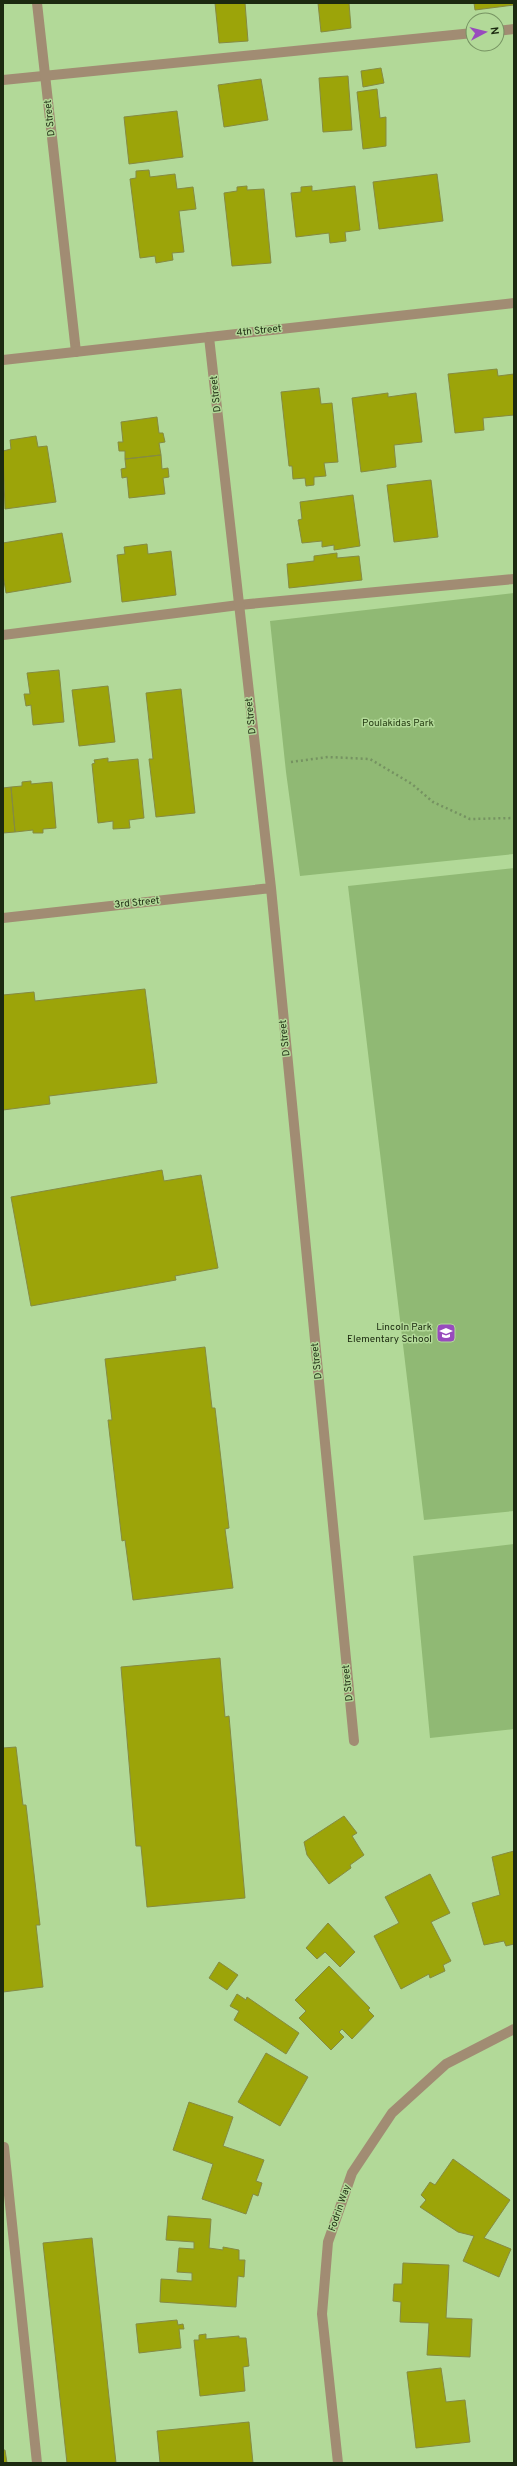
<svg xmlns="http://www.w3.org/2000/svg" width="517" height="2466" font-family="Overpass,sans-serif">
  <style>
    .green { fill: #90b974 }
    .building { fill: #9ca409; stroke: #858b42 }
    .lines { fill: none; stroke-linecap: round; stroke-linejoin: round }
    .path { stroke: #759261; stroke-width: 2.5; stroke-dasharray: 2 3; stroke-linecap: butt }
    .service { stroke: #a18c73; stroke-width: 10 }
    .minor { stroke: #a18c73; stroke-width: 10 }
    .tertiary { stroke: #a18c73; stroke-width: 10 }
    .labels { text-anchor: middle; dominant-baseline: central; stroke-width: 3; stroke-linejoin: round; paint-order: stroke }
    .street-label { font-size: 10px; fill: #1c2a10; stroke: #b2d998 }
    .park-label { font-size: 10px; fill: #263d13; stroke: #b2d998 }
    .poi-label { font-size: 10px; fill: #1c2a10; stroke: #b2d998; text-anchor: end }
  </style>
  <rect width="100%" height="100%" fill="#b2d998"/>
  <path class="green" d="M514,593V854L300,876L286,772L270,621Z
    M514,868V1511L424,1520L348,886Z
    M514,1544V1729L430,1738L413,1556Z"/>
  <path class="building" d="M215,3H245L248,41L219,43Z
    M318,3H349L351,28L321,32Z
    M474,3H514V5L475,10Z
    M381,68L384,83L363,87L361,71Z
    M348,76L352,130L323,132L319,78Z
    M261,79L268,120L224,127L218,85Z
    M377,89L380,118L386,117V146L363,149L357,92Z
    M177,111L183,157L129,164L124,117Z
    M149,170L150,177L175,174L177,189L193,187L196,209L179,211L184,252L172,253L173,260L156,263L155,256L140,258L130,179L136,178V171Z
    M437,174L443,221L379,229L373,182Z
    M247,186V190L264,189L271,263L232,266L224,193L237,191V187Z
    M312,186V191L355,186L360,230L345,232L346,241L330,243L329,233L296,237L291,193L301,192V187Z
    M497,369L498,376L514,374V415L483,418L484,430L455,433L448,374Z
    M319,388L321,404L332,403L338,462L324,463L326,476L314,477V485L306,486L305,478L293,479L292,466H289L281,392Z
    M388,393V397L416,393L422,442L394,445L396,467L361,472L352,398Z
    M157,417L159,433H163L165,442L159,443L161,455L125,459V451H119L118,442H123L121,422Z
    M36,436L38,447L47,446L56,502L5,509L3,451L11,449L10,440Z
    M161,455L162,469L168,468L169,477L163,478L165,494L129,498L127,477L122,478L121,469L126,468L125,459Z
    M431,480L438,537L394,542L387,485Z
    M353,495L360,546L334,550V545L322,547V541L302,543L298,520L302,519L300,502Z
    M62,533L71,582L6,593L3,575V543Z
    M147,544L148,554L171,551L176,595L122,602L117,555L125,554L124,547Z
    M337,553V558L359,556L362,580L289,588L287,564L314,561V556Z
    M59,670L64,722L33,725L31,705L26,706L24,694H30L27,673Z
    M108,686L115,742L79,746L72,690Z
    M181,689L195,813L156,817L149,759H153L146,693Z
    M108,758V762L138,759L144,818L129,820L130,828L113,829V821L98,823L92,764L95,763L94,760Z
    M31,781V784L52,782L56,828L43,829V833H33V830L15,832L11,787L22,786V782Z
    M11,787L15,832L3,833V788Z
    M145,989L157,1083L49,1096L50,1104L3,1110V995L34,992L35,1001Z
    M162,1170L164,1181L201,1175L218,1268L175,1276L176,1280L31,1306L11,1197Z
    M205,1347L212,1408H215L229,1528L225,1529L233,1588L133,1600L125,1540L122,1541L108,1420H112L105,1359Z
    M220,1658L225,1717L229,1716L245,1898L147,1907L141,1846H136L121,1667Z
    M16,1747L23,1805H26L40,1925H36L43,1987L3,1992V1748Z
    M344,1816L357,1833L352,1836L364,1855L350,1865L351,1868L329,1884L307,1855L304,1842Z
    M514,1851V1944L506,1946L504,1941L484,1945L472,1903L500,1895L492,1857Z
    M430,1874L450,1913L431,1922L451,1961L443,1965L445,1971L430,1978L429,1974L401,1989L374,1936L399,1923L385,1897Z
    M328,1923L355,1952L340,1967L325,1952L317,1959L306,1948Z
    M219,1962L238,1975L227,1990L209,1978Z
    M329,1966L370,2008L368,2010L374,2016L352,2039L342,2029L339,2032L344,2037L331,2050L299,2018L306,2011L295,2000Z
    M237,1994L246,2000L247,1997L299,2033L286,2054L234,2020L239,2011L230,2006Z
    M266,2053L308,2077L280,2126L238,2102Z
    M189,2102L233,2117L223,2146L264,2160L256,2181L262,2183L258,2196L253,2194L246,2214L202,2199L213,2164L173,2150Z
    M453,2159L510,2200L484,2238L511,2249L499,2277L463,2261L474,2236L458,2232L420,2207L426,2200L421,2195L430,2182L435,2185Z
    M168,2216L211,2219L209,2248L223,2250V2247L239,2250V2260H245L244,2277L238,2276L236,2307L160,2302L161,2279L192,2281V2273L177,2272L179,2248L194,2249V2242L166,2240Z
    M92,2238L116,2463H67L43,2243Z
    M403,2263L449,2265L446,2318L472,2319L470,2357L427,2355L429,2323L400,2322L401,2302L393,2301L394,2284H402Z
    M177,2320L178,2325L183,2324L184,2329H179L181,2348L139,2353L136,2324Z
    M206,2334V2339L239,2336V2338H246L249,2366L243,2367L245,2391L200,2396L194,2340H199V2335Z
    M441,2368L446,2402L465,2400L470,2442L416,2448L407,2372Z
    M249,2422L253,2463H160L157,2431Z
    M3,2450H5L7,2463H3Z"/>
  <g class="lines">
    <path class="path" d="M291,762L328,757L370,759L412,784L433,802L470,819L514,818"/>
    <path class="service" d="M497,31L514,29
      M3,80L473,33
      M3,635L239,605L514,579
      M4,2147L37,2463"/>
    <path class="minor" d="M37,3L76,352
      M209,337L271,888L354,1741
      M3,918L271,888
      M338,2463L322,2314L328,2242L352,2173L392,2113L446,2064L514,2029"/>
    <path class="tertiary" d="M3,360L514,303"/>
  </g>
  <defs>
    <symbol id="school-square" viewBox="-11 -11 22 22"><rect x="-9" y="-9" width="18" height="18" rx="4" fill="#984bbd" stroke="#b2d998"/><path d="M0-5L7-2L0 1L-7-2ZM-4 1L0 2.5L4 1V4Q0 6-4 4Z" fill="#fff"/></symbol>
  </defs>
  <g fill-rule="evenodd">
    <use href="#school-square" x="435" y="1322" width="22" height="22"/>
  </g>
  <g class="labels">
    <g class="street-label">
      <text transform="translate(50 118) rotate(-96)">D Street</text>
      <text transform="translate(259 331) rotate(-6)">4th Street</text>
      <text transform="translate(216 394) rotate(-96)">D Street</text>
      <text transform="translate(251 716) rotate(-96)">D Street</text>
      <text transform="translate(137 903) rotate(-6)">3rd Street</text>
      <text transform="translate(285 1038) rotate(-96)">D Street</text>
      <text transform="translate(317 1361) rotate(-96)">D Street</text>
      <text transform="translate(348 1683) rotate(-96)">D Street</text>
      <text transform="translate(340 2208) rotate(-71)">Fodrin Way</text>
    </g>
    <g class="park-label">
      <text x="398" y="723">Poulakidas Park</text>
    </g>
    <g class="poi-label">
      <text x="432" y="1327">Lincoln Park<tspan x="432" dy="12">Elementary School</tspan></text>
    </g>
  </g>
  <rect width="517" height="2466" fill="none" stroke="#1c2a10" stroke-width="8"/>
  <g transform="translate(485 32) rotate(83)"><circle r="19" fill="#b2d998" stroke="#769362"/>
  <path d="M0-3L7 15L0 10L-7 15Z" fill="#984bbd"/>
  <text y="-6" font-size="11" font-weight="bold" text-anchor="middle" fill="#1c2a10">N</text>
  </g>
</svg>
